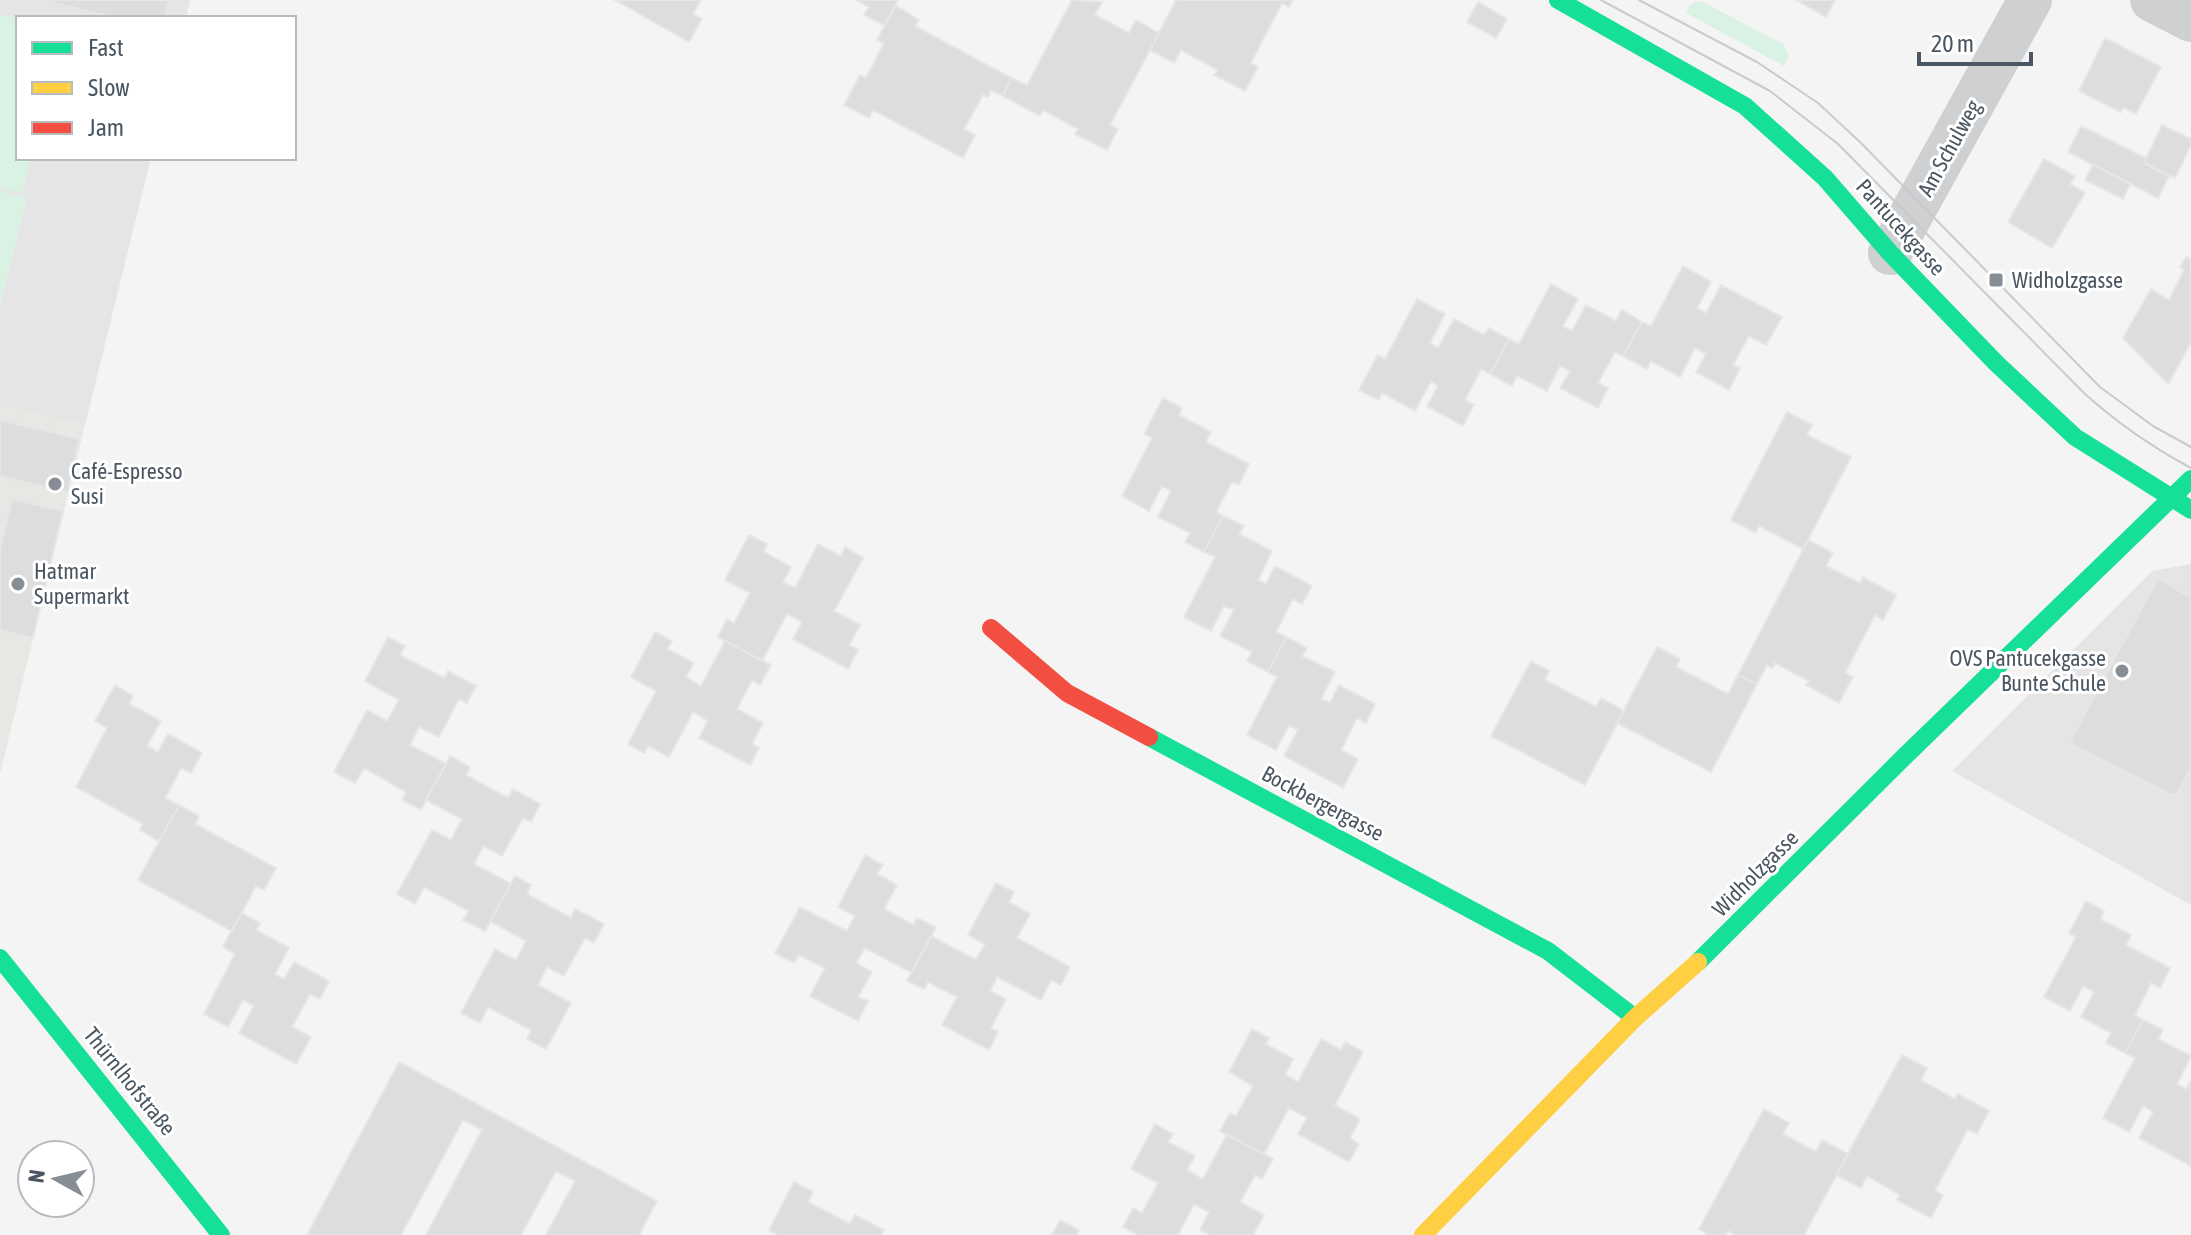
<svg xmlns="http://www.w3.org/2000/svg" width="2191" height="1235" font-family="'Asap Condensed',sans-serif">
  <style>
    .commercial { fill: #e8e7e3 }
    .education { fill: #e6e5e6 }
    .green { fill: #d9f2e3 }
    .building { fill: #ddddde; stroke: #e5e6e7; stroke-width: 2 }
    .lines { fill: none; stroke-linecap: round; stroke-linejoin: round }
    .street { stroke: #ced0d2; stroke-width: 44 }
    .fast { stroke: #16e098; stroke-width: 18 }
    .slow { stroke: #ffcf43; stroke-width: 18 }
    .jam { stroke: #f24e42; stroke-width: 18 }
    .tram { stroke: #c9cacc; stroke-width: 2 }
    .poi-dot { fill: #868d94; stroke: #fff; stroke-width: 3 }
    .labels { text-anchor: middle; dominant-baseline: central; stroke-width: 6; stroke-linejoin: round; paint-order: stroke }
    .street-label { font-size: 22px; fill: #4a5661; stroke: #fff }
    .poi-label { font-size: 22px; fill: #4a5661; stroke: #fff; text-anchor: start }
  </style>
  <rect width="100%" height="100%" fill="#f4f4f4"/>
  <path class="commercial" d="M0,406L85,425L0,774Z"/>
  <path class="education" d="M0,0H190L186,18H18V158H151L85,425L0,406Z
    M2191,564V905L1952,771L2152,571Z"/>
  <path class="green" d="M1695,2H1703L1783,44L1789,56L1784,66L1686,13L1690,5Z
    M0,14L18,19V158H31L22,193L0,188Z
    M0,191L27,198L0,305Z"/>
  <path class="building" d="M40,0H169L165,18H118Z
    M615,0H701L693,14L702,19L689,42Z
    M856,0H898L885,26L864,15L869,7Z
    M1072,0L1102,2L1095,15L1129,33L1136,20L1159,33L1110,125L1118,129L1107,150L1075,134L1078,129L1043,110L1040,116L1003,96L1011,78L1027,85Z
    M1176,0H1293L1289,7L1282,3L1251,63L1258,67L1245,91L1214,75L1218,70L1181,50L1174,63L1150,50Z
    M1796,0H1835L1826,17Z
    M1478,2L1507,19L1496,38L1467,22Z
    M895,5L919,20L915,26L1011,78L1003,96L991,90L988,97L983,95L964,129L975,135L963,158L873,110L869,118L844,105L860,75L866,78L884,43L877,40Z
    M2105,38L2161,67L2136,114L2123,107L2121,112L2079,91Z
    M2162,125L2191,139V145L2175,178L2144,163Z
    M2081,126L2146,158L2144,163L2169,176L2158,198L2068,152Z
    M2044,159L2075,176L2070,184L2085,193L2052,248L2008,222Z
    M2093,165L2130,184L2123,199L2085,180Z
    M2186,257L2191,259V343L2168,384L2123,338L2151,289L2169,300L2184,270L2180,267Z
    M1683,266L1711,282L1697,308L1706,313L1721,285L1782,317L1766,345L1749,336L1733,365L1740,368L1729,390L1696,372L1706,354L1695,348L1680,377L1651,361L1647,369L1623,356L1642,322L1651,326Z
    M1551,284L1578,299L1563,326L1572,331L1586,305L1616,321L1622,310L1642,322L1623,356L1615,352L1598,383L1608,388L1598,408L1560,388L1570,371L1560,366L1547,391L1517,376L1512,386L1490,374L1509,339L1519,344Z
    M1417,299L1445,314L1430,343L1438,348L1454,319L1484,335L1489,328L1509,339L1490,374L1481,369L1465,400L1474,405L1463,426L1427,406L1438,386L1431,381L1415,411L1382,393L1379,400L1359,390L1378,355L1385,359Z
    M1163,398L1182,408L1179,415L1211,432L1206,442L1249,464L1239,485L1232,482L1216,512L1223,516L1204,552L1185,542L1190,533L1158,517L1171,491L1162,486L1149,511L1122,496L1152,438L1144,434Z
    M1787,412L1812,425L1807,435L1851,457L1803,549L1759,526L1756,533L1731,520Z
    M0,420L79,439L68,492L0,476Z
    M12,499L63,511L33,638L0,630V550Z
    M1223,516L1244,526L1239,534L1272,551L1258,580L1266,584L1275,566L1312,586L1302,604L1293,599L1276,632L1286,637L1268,672L1247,661L1252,652L1220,636L1234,610L1224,606L1211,631L1184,617L1215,557L1204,552Z
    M749,535L767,544L764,552L791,567L783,582L795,588L818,544L841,556L845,547L863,558L834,611L860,625L849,645L858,650L848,669L793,639L802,622L787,614L762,661L718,637L727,619L734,623L750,593L725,580Z
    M1808,540L1833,553L1826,566L1860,583L1863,577L1896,595L1883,620L1875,615L1845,673L1853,677L1839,703L1806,685L1809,681L1775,663L1773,668L1767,665L1757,684L1738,675Z
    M2157,580H2162L2191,598V768L2177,794L2172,795L2069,743Z
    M655,632L672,641L667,649L694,663L686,677L701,686L725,641L771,665L760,685L752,680L737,709L763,723L752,744L759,748L750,765L699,738L708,721L693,712L669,757L648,746L644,753L628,744L656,691L631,677Z
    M388,637L405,646L400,655L444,678L448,671L476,686L467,703L459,699L439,737L419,727L410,745L446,764L421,810L402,800L406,792L364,768L355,783L334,772L367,710L387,721L399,700L365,681Z
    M1286,637L1307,648L1302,656L1335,672L1321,699L1330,703L1339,685L1375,704L1366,723L1357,718L1341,750L1358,759L1343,788L1284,756L1298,730L1289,725L1276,750L1247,735L1277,677L1268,672Z
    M1657,647L1680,659L1676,667L1728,694L1738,675L1757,684L1711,772L1617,723Z
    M1531,661L1549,671L1545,680L1596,707L1601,698L1624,711L1585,785L1491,736Z
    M115,685L133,696L129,704L161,721L147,746L158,752L168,734L202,753L191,773L181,768L165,798L179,805L159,841L140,830L143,824L76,787L107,728L95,721Z
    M450,756L470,767L466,775L508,798L513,789L540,804L531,822L523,818L502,856L483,846L474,864L511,884L485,931L463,920L469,911L424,887L415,904L397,894L432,830L451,840L462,819L426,800Z
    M179,805L199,816L195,824L276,868L264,890L256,886L232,931L138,880Z
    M865,855L883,865L877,874L897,885L884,909L913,925L917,918L936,927L912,973L865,948L856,963L872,972L858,997L868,1001L858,1021L810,996L825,968L799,955L794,963L775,953L800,907L847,931L855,916L838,907Z
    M515,876L531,885L527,894L571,918L575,909L604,924L594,943L585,938L564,976L547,967L538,985L571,1003L546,1049L527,1039L531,1030L488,1007L480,1023L461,1013L495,949L516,960L526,941L490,921Z
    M996,883L1014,892L1009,902L1030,914L1017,938L1070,967L1061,985L1051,980L1041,1000L997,977L990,991L1006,999L991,1028L998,1032L989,1050L942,1025L957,997L928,982L924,989L907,981L931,936L976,960L985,944L968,935Z
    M2086,901L2104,911L2100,919L2131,935L2126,945L2170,968L2160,988L2151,983L2135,1015L2143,1020L2125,1053L2106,1043L2111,1033L2081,1017L2094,992L2083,986L2070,1011L2044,997L2076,937L2069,933Z
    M241,913L260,923L256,930L289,948L275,974L284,979L294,962L329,981L320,999L310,994L292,1027L311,1037L296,1064L239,1033L254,1006L243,1000L228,1027L204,1014L235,954L223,947Z
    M2143,1020L2163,1030L2158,1039L2191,1056L2177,1084L2186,1089L2191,1080V1166L2139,1138L2153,1112L2143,1106L2129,1132L2103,1118L2135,1058L2125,1053Z
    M1252,1029L1269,1038L1266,1044L1293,1059L1285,1075L1298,1082L1321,1039L1341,1050L1345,1042L1363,1052L1335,1105L1360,1119L1350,1138L1359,1144L1349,1162L1298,1134L1307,1118L1289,1108L1264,1154L1220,1131L1230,1113L1236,1116L1253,1086L1229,1072Z
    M1902,1055L1927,1068L1921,1080L1955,1099L1958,1094L1989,1111L1977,1134L1968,1129L1935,1190L1943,1195L1931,1218L1897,1200L1900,1195L1867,1176L1861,1188L1836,1175Z
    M399,1062L657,1201L639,1235H546L575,1181L556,1171L521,1235H426L482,1130L463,1120L401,1235H307Z
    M1764,1109L1789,1123L1783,1134L1816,1152L1822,1140L1848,1154L1804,1235H1735L1728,1231L1726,1235H1709L1699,1229Z
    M1155,1124L1173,1134L1168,1142L1195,1156L1187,1170L1203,1179L1227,1134L1273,1159L1262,1179L1255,1175L1240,1202L1264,1215L1253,1235H1210L1200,1230L1209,1212L1194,1204L1178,1235H1138L1123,1227L1133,1208L1142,1213L1158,1183L1131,1169Z
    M794,1182L813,1192L808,1202L850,1224L855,1215L884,1230L881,1235H778L769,1230Z
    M1060,1220L1079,1230L1076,1235H1052Z"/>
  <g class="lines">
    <path class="street" d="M2152,0L2191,20
      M1890,253L2030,0"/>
    <path class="fast" d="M1558,0L1745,106L1825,178L1890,253L1996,363L2075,437L2191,510
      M1149,737L1548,951L1635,1018
      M0,958L221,1235
      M1698,962L1904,757L2191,479"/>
    <path class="slow" d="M1423,1235L1635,1018L1698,962"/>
    <path class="jam" d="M991,628L1067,693L1149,737"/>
    <path class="tram" d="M1601,0L1770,91L1838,144L2084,393C2117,423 2152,447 2191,468
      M1639,0L1757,62L1818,103L1861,143L2100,387L2153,426L2191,447"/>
  </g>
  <g class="poi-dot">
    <rect x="1988" y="272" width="16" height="16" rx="4"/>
    <circle cx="55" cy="484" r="8"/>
    <circle cx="18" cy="584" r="8"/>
    <circle cx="2122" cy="671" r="8"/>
  </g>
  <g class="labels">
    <g class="street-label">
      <text transform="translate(1949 148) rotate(-61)">Am Schulweg</text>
      <text transform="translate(1901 227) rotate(48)">Pantucekgasse</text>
      <text transform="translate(1323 803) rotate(28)">Bockbergergasse</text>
      <text transform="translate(1755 873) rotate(-45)">Widholzgasse</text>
      <text transform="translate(130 1081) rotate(51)">Thürnlhofstraße</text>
    </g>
    <g class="poi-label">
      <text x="2012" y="280">Widholzgasse</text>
      <text x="71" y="471">Café-Espresso<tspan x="71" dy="25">Susi</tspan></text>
      <text x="34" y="571">Hatmar<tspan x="34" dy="25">Supermarkt</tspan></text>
      <text x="2106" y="658" text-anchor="end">OVS Pantucekgasse<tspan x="2106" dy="25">Bunte Schule</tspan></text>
    </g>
  </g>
  <rect x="16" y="16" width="280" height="144" fill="#ffffff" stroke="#b7bbc0" stroke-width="2"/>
  <rect x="32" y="42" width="40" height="12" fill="#16e098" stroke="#b7bbc0" stroke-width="2"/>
  <text x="88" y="56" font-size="24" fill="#4a5661">Fast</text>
  <rect x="32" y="82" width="40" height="12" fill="#ffcf43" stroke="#b7bbc0" stroke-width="2"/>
  <text x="88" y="96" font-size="24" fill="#4a5661">Slow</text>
  <rect x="32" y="122" width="40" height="12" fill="#f24e42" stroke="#b7bbc0" stroke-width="2"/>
  <text x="88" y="136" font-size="24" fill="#4a5661">Jam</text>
  <g transform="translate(56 1179) rotate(278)"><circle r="38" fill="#ffffff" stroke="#b7bbc0" stroke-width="2"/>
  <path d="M0-6L14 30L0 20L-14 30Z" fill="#868d94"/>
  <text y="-12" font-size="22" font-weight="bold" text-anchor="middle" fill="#4a5661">N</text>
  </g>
  <path d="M1919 52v12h112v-12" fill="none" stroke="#4a5661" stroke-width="4"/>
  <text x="1931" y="52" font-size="24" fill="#4a5661" stroke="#ffffff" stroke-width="6" paint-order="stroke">20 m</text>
</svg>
